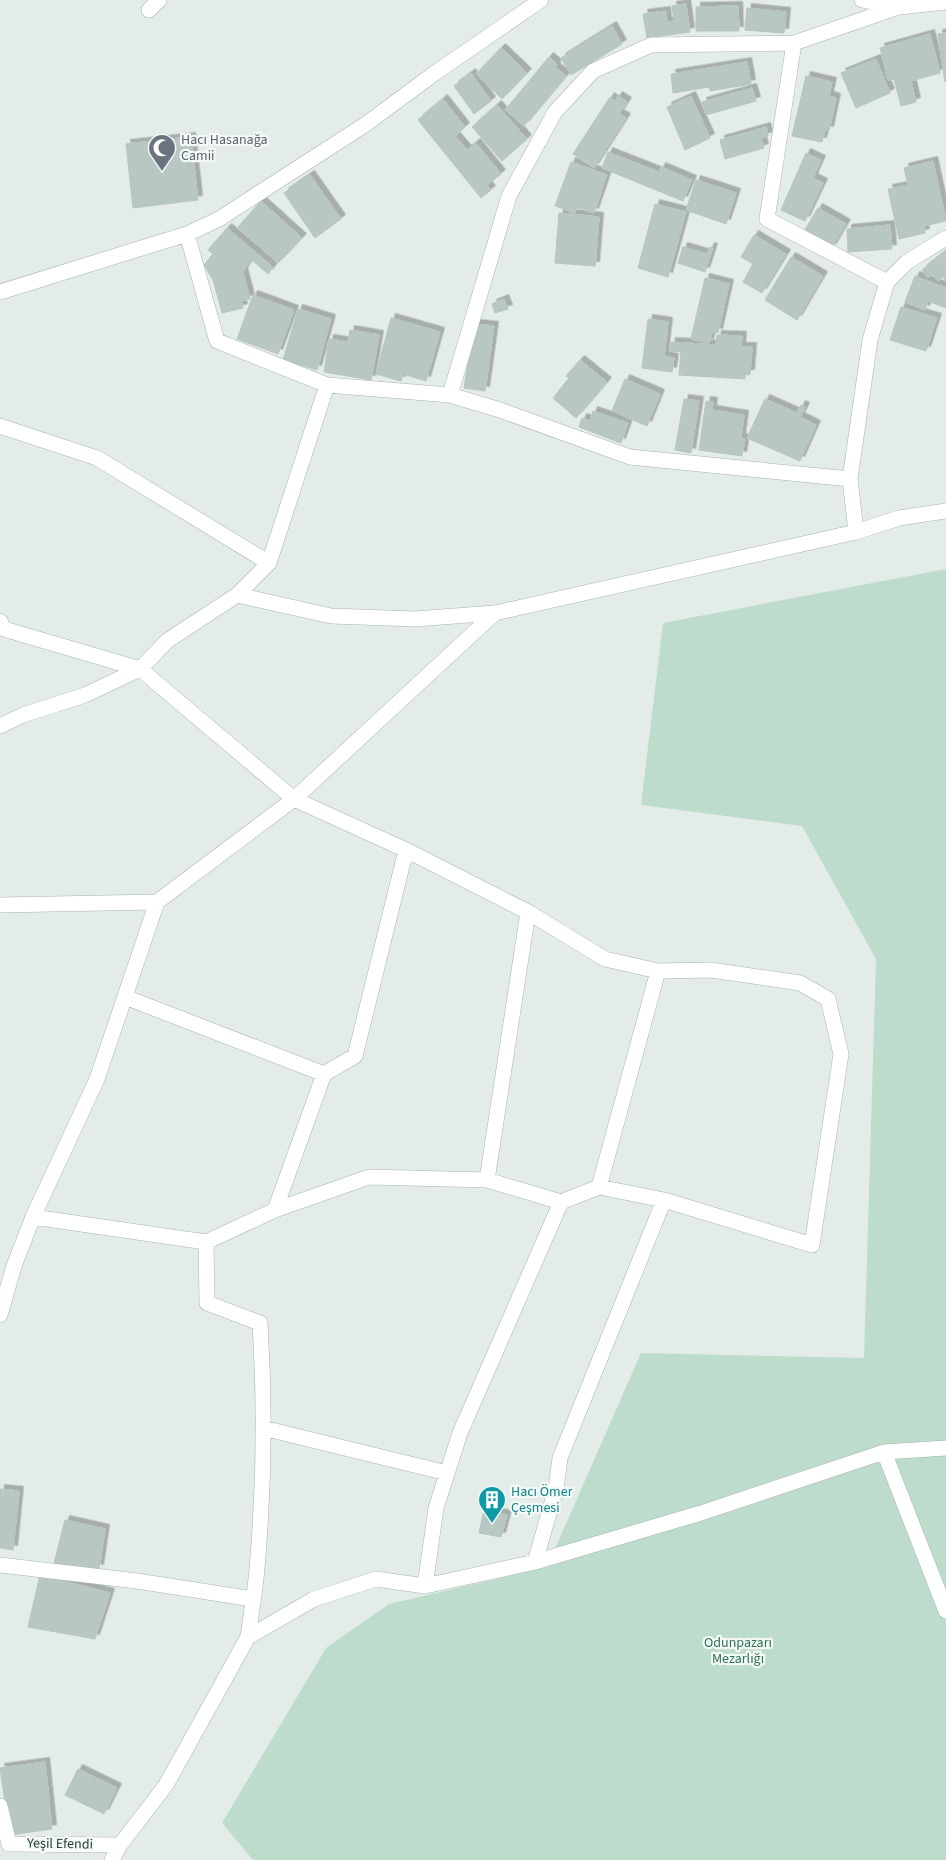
<svg xmlns="http://www.w3.org/2000/svg" width="946" height="1860" font-family="'Source Sans 3',sans-serif">
  <style>
    .green { fill: #bedccb }
    .building { fill: #b9c7c3; stroke: #b6c5c2; filter: url(#shadow) }
    .lines { fill: none; stroke-linecap: round; stroke-linejoin: round }
    .minor-casing { stroke: #a7b4b2; stroke-width: 16 }
    .tertiary-casing { stroke: #a7b4b2; stroke-width: 16 }
    .minor { stroke: #fff; stroke-width: 15 }
    .tertiary { stroke: #fff; stroke-width: 15 }
    .labels { text-anchor: middle; dominant-baseline: central; stroke-width: 4.5; stroke-linejoin: round; paint-order: stroke }
    .worship-label { font-size: 14px; fill: #5b616d; stroke: #f4f9f7; text-anchor: start }
    .culture-label { font-size: 14px; fill: #0d838f; stroke: #f4f9f7; text-anchor: start }
    .park-label { font-size: 14px; fill: #317154; stroke: #f4f9f7 }
    .street-label { font-size: 14px; fill: #243d3a; stroke: #f4f9f7 }
  </style>
  <defs>
    <filter id="shadow"><feDropShadow dx="4.5" dy="-4.5" stdDeviation="0" flood-color="#0004"/></filter>
  </defs>
  <rect width="100%" height="100%" fill="#e4ecea"/>
  <path class="green" d="M946,569V1860H253L222,1823L326,1648L389,1604L547,1567L641,1353L864,1358L876,959L802,826L641,805L663,623Z"/>
  <path class="building" d="M686,4L690,32L647,38L643,14L666,11L667,22L674,21L672,6Z
    M738,6L739,31H696V7Z
    M747,8L786,12L784,33L745,30Z
    M612,26L622,44L571,75L561,58Z
    M946,33V81L945,82L938,34Z
    M930,34L940,73L911,81L916,102L901,106L894,79L888,80L880,48Z
    M501,48L527,73L502,99L476,74Z
    M549,57L557,64L555,67L566,76L524,126L505,110Z
    M876,59L890,93L856,108L841,73Z
    M747,62L751,84L710,91L709,87L673,93L671,74Z
    M471,73L491,101L474,114L454,86Z
    M806,76L832,82L829,96L836,98L829,131L825,130L822,142L792,136Z
    M752,88L756,101L706,115L702,102Z
    M618,96L627,102L619,114L626,118L594,168L573,154L610,97L615,101Z
    M691,96L710,138L685,150L667,107Z
    M443,99L465,127L455,136L467,150L476,143L501,174L487,185L491,190L481,198L418,120Z
    M497,105L527,139L502,161L472,127Z
    M766,127L768,136L761,138L764,148L725,159L720,140Z
    M191,137L198,200L133,208L126,144Z
    M608,152L659,172L661,167L692,180L683,201L602,168Z
    M806,153L821,160L813,178L823,183L805,221L781,210Z
    M933,161L946,221L924,226L925,233L899,239L888,189L908,185L904,168Z
    M571,162L607,175L594,213L577,207L575,213L555,206Z
    M310,175L341,219L315,238L284,193Z
    M696,180L736,193L726,224L686,210Z
    M261,201L302,238L278,263L238,227Z
    M655,204L686,212L668,277L638,268Z
    M818,208L846,224L831,249L803,233Z
    M559,213L599,217L595,266L555,263Z
    M890,225L892,249L848,252L847,229Z
    M227,228L273,267L268,274L251,259L243,272L213,280L204,265L213,254L208,250Z
    M754,235L786,254L762,293L743,282L753,264L741,257Z
    M683,247L707,254L710,247L713,248L705,272L678,263Z
    M946,251V281L943,277L938,281L932,274L928,278L922,270Z
    M791,257L823,276L797,320L765,300Z
    M243,272L250,299L241,301L243,308L222,313L213,280Z
    M915,276L946,288V308L928,301L925,310L905,302Z
    M705,278L729,284L718,333L712,332L709,343L691,339Z
    M253,295L294,310L278,354L237,339Z
    M504,299L508,309L495,313L492,304Z
    M901,307L937,318L926,351L890,340Z
    M298,309L331,319L317,370L283,360Z
    M391,318L440,332L426,381L403,374L401,381L376,374Z
    M648,319L668,322L664,356L674,358L672,372L642,368Z
    M474,324L494,326L485,391L464,388Z
    M350,330L379,335L371,380L324,372L329,339L348,342Z
    M717,335L742,336L741,347H752L750,374H745V379L679,375L681,352L670,351L671,342L716,345Z
    M580,360L607,382L576,418L553,398L569,378L566,376Z
    M625,379L660,394L647,426L612,411Z
    M684,399L699,401L691,453L675,450Z
    M765,399L797,413L801,405L805,407L800,417L816,425L800,461L747,438Z
    M706,401L713,402L712,410L744,415L741,438L745,439L742,456L699,450Z
    M593,411L628,423L621,443L579,427L582,418L590,421Z
    M0,1489L19,1491L13,1550L0,1548Z
    M484,1510L507,1515L501,1537L479,1533Z
    M65,1520L105,1529L99,1569L54,1563Z
    M40,1575L110,1593L95,1639L28,1627Z
    M45,1762L52,1829L10,1835L0,1768Z
    M78,1769L117,1788L104,1814L65,1795Z"/>
  <g class="lines">
    <defs>
      <path id="minor" d="M862,0L898,7
        M149,10L159,0
        M794,43L767,219L887,282
        M187,234L217,341L327,385L450,395L500,410L630,457L850,479
        M0,292L187,234L219,219L366,124L435,73L541,0
        M450,395L509,196L555,112L593,71L651,45L794,43L899,7L946,2
        M0,426L97,458L269,563L237,595
        M856,532L850,479L870,340L887,282L907,262L946,238
        M269,563L327,385
        M0,621L4,629L140,669L294,799L157,902L0,905
        M406,850L528,912L605,959L658,971L711,970L800,983L828,999L841,1054L812,1245L664,1200
        M125,997L324,1074L355,1056L406,850L294,799L495,613
        M487,1180L528,912
        M599,1187L658,971
        M275,1210L324,1074
        M33,1217L97,1079L157,902
        M206,1242L275,1210L369,1177L487,1180L561,1202L460,1433L436,1508L425,1586
        M0,1315L14,1266L33,1217L206,1242L207,1303L260,1323C265,1404 264,1488 257,1569C255,1592 251,1615 248,1637
        M263,1428L447,1473
        M884,1452L946,1611
        M535,1562L556,1489L560,1458L664,1200L599,1187L561,1202
        M0,1565L137,1581L253,1599
        M0,1806L9,1844L120,1845
        M112,1860L120,1845L166,1785L248,1637L314,1599L376,1579L425,1586L535,1562L701,1513L884,1452L946,1448"/>
      <path id="tertiary" d="M0,726L23,715L85,695L140,669L167,641L237,595L331,616L415,619L495,613L856,532L899,518L946,511"/>
    </defs>
    <use href="#minor" class="minor-casing"/>
    <use href="#tertiary" class="tertiary-casing"/>
    <use href="#minor" class="minor"/>
    <use href="#tertiary" class="tertiary"/>
  </g>
  <defs>
    <symbol id="mosque-pin" viewBox="-11 -11 22 30"><path d="M0 17L-7.5 6A9.5 9.5 0 1 1 7.5 6Z" fill="#6b7280" stroke="#f4f9f7"/><path d="M3.5-4.9A6 6 0 1 0 3.5 4.9A5 5 0 1 1 3.5-4.9Z" fill="#fff"/></symbol>
    <symbol id="building-pin" viewBox="-11 -11 22 30"><path d="M0 17L-7.5 6A9.5 9.5 0 1 1 7.5 6Z" fill="#0f9aa8" stroke="#f4f9f7"/><path d="M-4-6H4V6H1V3H-1V6H-4ZM-2.5-4.3h1.7v1.8h-1.7ZM.8-4.3h1.7v1.8H.8ZM-2.5-1h1.7V.8h-1.7ZM.8-1h1.7V.8H.8Z" fill="#fff"/></symbol>
  </defs>
  <g fill-rule="evenodd">
    <use href="#mosque-pin" x="146" y="132" width="32" height="43"/>
    <use href="#building-pin" x="476" y="1484" width="32" height="43"/>
  </g>
  <g class="labels">
    <g class="worship-label">
      <text x="181" y="140">Hacı Hasanağa<tspan x="181" dy="16">Camii</tspan></text>
    </g>
    <g class="culture-label">
      <text x="511" y="1492">Hacı Ömer<tspan x="511" dy="16">Çeşmesi</tspan></text>
    </g>
    <g class="park-label">
      <text x="738" y="1643">Odunpazarı<tspan x="738" dy="16">Mezarlığı</tspan></text>
    </g>
    <g class="street-label">
      <text transform="translate(60 1844) rotate(1)">Yeşil Efendi</text>
    </g>
  </g>
</svg>
